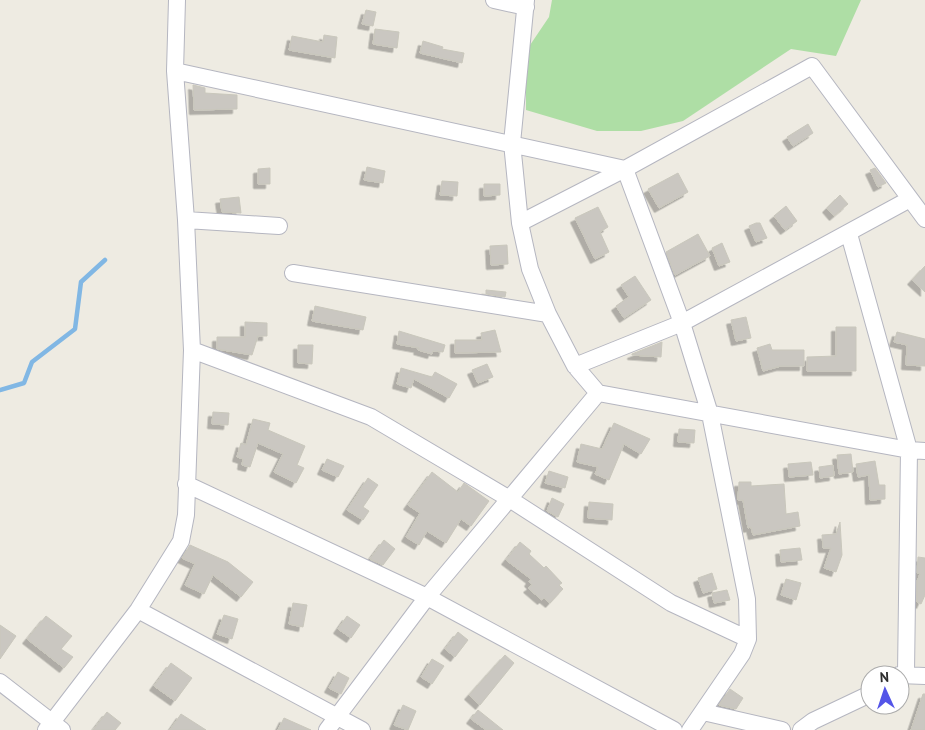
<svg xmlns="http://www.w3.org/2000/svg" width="925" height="730" font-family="'PT Sans',sans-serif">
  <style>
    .green { fill: #aedea5 }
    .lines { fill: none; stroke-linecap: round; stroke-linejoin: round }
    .stream { stroke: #81b7e4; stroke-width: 4.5 }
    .building { fill: #cac7c1; stroke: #c9c7bc; filter: url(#shadow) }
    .minor-casing { stroke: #b5b6c0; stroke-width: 18 }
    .minor { stroke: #fff; stroke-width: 16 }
  </style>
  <defs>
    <filter id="shadow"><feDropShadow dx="-4.5" dy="4.5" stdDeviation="0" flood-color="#0004"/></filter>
  </defs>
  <rect width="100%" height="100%" fill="#eeebe2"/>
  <path class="green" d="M552,0H861L836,56L791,49L683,121L641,131H597L526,110V51L549,17Z"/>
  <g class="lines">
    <path class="stream" d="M0,390L24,383L32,362L75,329L81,282L105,260"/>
  </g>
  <path class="building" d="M366,10L376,12L373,26L362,24Z
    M375,29L399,32L397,48L373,44Z
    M324,35L337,37L335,58L289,50L292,36L323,42Z
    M423,41L443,47L442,49L464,53L462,63L420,53Z
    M193,85L205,88V93L237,95V109L194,110Z
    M808,124L813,133L793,146L787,137Z
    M367,167L385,171L383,183L364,180Z
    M270,168V184H258V169Z
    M875,168L886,183L878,187L870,170Z
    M678,173L688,192L659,208L648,189Z
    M442,181L458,182L457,196L440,195Z
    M484,184H500V195L484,196Z
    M840,195L848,204L834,216L827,208Z
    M239,197L241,213L222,212L220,199Z
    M786,206L797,221L785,230L774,216Z
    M598,207L608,227L600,232L609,252L595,259L575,218Z
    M756,223H760L767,238L756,242L749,226Z
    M698,234L710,256L675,275L666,252Z
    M722,243L730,262L719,266L712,248Z
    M507,245L508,264L491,265L490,246Z
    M925,266V292L912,280Z
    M635,276L651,300L624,318L616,306L629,297L621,285Z
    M486,290L506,292L505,297L486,294Z
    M315,306L366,317L363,330L312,321Z
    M746,317L751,338L736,341L731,320Z
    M245,322L267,323V336H258L252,355L217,349V337H245Z
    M836,327H856V371H807V357L836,356Z
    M495,330L501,352L455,353V340H482L481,333Z
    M399,331L445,345L443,352L433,351L432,354L418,350L419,348L397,344Z
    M897,332L925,339V366L906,365L907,345L894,342Z
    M662,342L661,357L632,355V354Z
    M770,344L772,350H804V366H781L763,371L757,348Z
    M298,345H313L312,364L298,363Z
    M487,364L493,377L478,383L472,370Z
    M401,368L432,377L435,372L457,384L449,398L414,379L411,388L397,384Z
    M213,412L229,413L228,425L212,424Z
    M253,419L270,423L268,430L305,446L297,465L304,468L296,483L274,472L283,454L258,443L250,467L242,465L243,459L237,457L241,443L246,445Z
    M614,423L650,439L641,454L624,444L609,480L595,474L598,467L577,462L581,444L602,449Z
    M679,429L695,430L694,443L678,442Z
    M851,454L853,472L839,474L837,455Z
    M327,459L344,466L338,477L322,470Z
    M875,461L879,485H885V499L870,500L869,475L858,477L856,464Z
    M811,462L813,475L789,477L788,464Z
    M833,465L834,476L820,478L819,467Z
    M549,471L568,477L565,488L545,483Z
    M432,472L458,492L464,483L489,501L471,526L461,519L446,543L427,531L419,545L406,537L420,513L408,505Z
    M368,478L378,485L363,507L369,511L363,520L347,510Z
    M739,482H751V486L784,484L786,514L798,512L800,526L753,535L751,527L748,528L743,500H738Z
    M552,498L564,504L558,517L547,511Z
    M589,502L613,504L612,520L588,518Z
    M840,522L842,555L836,572L824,568L831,548H823L822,535L836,534Z
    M384,540L395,549L383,565L370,559Z
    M520,542L531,551L529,554L544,568L546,566L562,583L559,585L563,589L550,603L544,598L542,600L528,588L532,585L529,582L531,579L506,560Z
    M190,545L228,562L253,582L241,597L213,575L204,594L185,585L195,564L182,558Z
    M800,548L802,560L781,562L780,550Z
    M918,557L925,558V595L921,604L917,602V581L920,574L917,573Z
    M712,573L717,589L703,593L698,578Z
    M786,579L801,583L796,600L781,595Z
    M727,590L730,600L714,603L712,593Z
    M293,603L307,605L303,627L289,624Z
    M224,615L238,619L232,639L217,634Z
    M46,616L72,636L61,649L73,657L64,668L27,639Z
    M347,616L360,625L351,638L338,629Z
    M0,625L16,636L0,659Z
    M458,632L468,640L455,657L445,649Z
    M505,655L514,663L480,705L469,695Z
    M432,659L444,666L432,684L421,677Z
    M171,663L192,678L175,701L154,686Z
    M338,672L349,678L341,694L329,688Z
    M730,689L743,698L736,709L719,705Z
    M923,694H925V730H911Z
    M403,705L416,711L408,730L394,725Z
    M478,710L503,730H486L471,719Z
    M107,712L121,723L115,730H93Z
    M181,714L206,730H170Z
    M284,718L311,730H278Z"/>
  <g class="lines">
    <defs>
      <path id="minor" d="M494,0L526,7
        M526,0L512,143L520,223L530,269L548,314L575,366L598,393L909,450L925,451
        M175,71L625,169L682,323L710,414L747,599L748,639L742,654L690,730
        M186,220L279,226
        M520,223L625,169L812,66L925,219
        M849,234L909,450L906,673
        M293,273L548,314
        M192,350L371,417L508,498L671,603L748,639
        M575,366L682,323L910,199
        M186,484L427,597L674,730
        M138,610L362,730
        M899,675L925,676
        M0,682L62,730
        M703,712L782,730
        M46,730L138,610L181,541L186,515L192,350L186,220L175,71L177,0
        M327,730L427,597L598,393
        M801,730L813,721L870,694"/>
    </defs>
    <use href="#minor" class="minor-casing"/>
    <use href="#minor" class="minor"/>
  </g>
  <g transform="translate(885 690) rotate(357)"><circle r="24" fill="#ffffff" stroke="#ababab"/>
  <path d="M0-4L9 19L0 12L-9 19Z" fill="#5455e8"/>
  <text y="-8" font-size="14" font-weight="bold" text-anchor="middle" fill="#2e2e2e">N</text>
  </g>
</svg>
